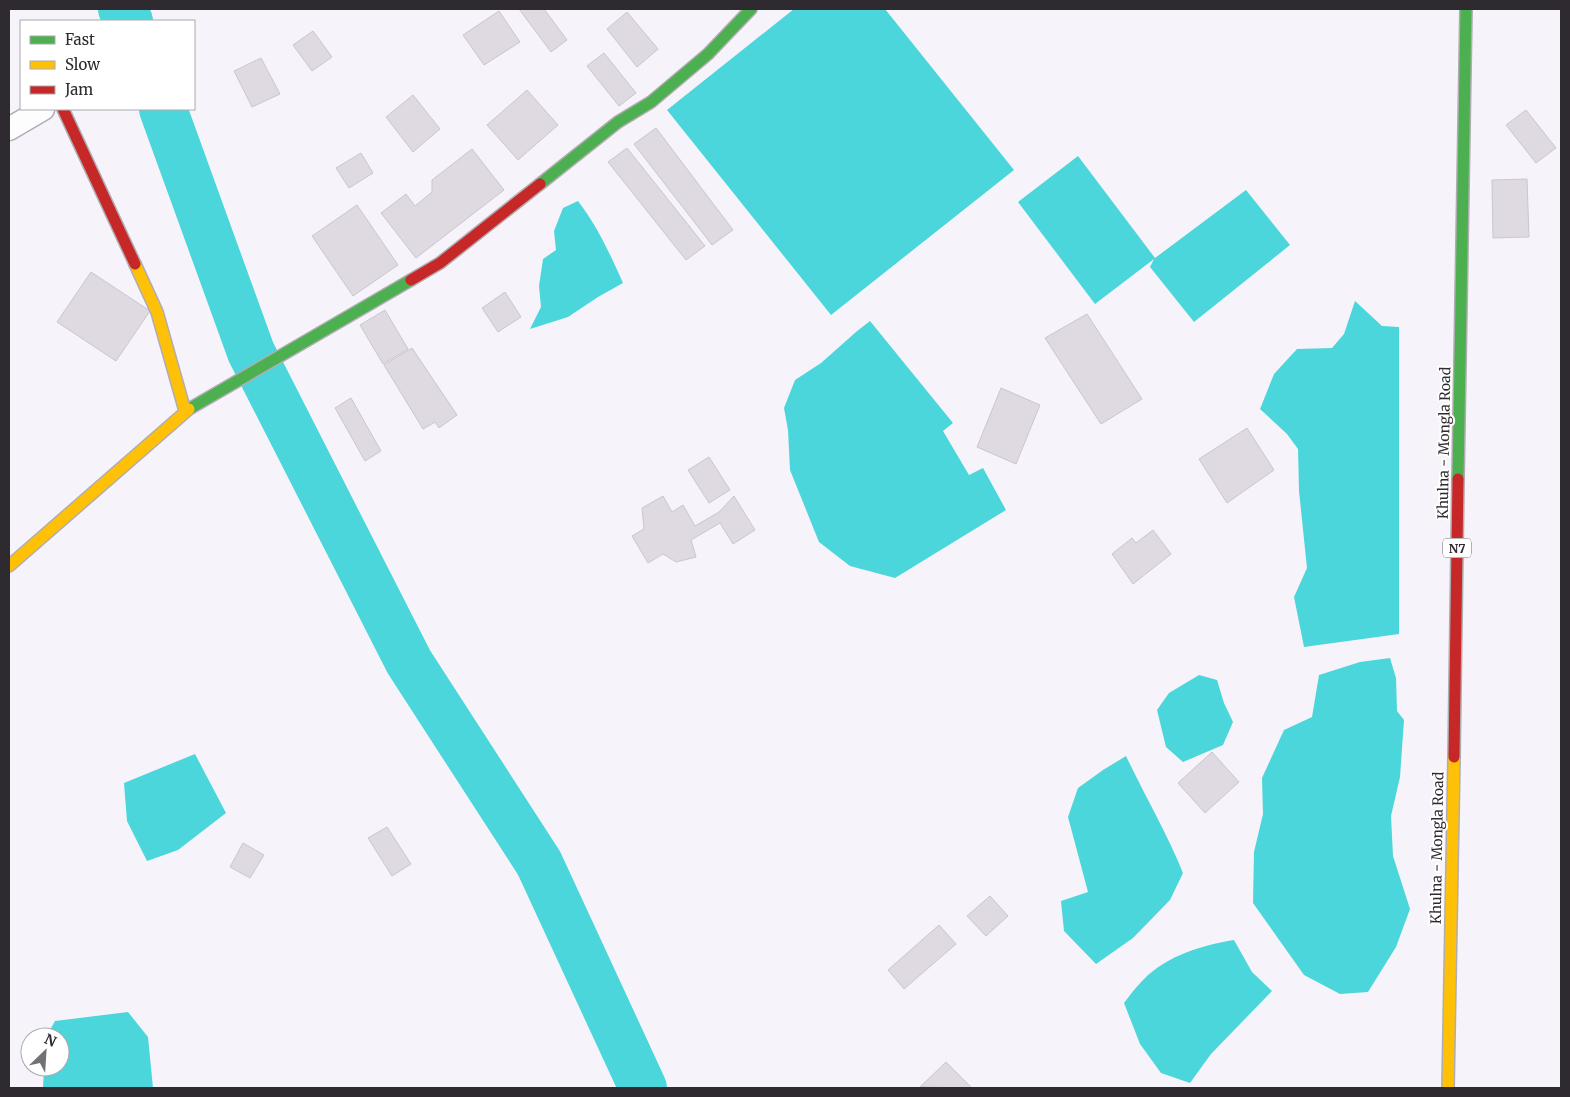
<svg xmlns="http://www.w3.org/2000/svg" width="1570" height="1097" font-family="Merriweather,serif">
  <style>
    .water { fill: #4ad6da }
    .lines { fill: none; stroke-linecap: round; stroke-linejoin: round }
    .river { stroke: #4ad6da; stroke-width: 48 }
    .building { fill: #dfdae2; stroke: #c9c6cc }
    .street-casing { stroke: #b0adb2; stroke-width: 25 }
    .fast-casing { stroke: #b0adb2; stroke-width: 14 }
    .slow-casing { stroke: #b0adb2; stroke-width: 14 }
    .jam-casing { stroke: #b0adb2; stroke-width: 14 }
    .street { stroke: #fefdfe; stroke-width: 22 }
    .fast { stroke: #4caf50; stroke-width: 11 }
    .slow { stroke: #ffc107; stroke-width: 11 }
    .jam { stroke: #c62828; stroke-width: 11 }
    .labels { text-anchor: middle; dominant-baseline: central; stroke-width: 4; stroke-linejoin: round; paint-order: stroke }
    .shield { fill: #fff; stroke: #6d6a6e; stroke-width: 1 }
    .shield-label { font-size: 12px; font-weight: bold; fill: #2e2a30 }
    .street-label { font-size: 14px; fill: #2e2a30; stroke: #fff }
  </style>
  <rect width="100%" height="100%" fill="#f7f3fa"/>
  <path class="water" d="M794,9H885L1014,170L831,315L667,110Z
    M1078,156L1155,258L1246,190L1290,245L1194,322L1150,267L1154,259L1095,304L1018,202Z
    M578,201C598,227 610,254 623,283L598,297L568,317L530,329L541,307L539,286L543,259L556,250L554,231L563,208Z
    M1355,301L1382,326L1399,327V634L1304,647L1294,597L1307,568L1299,491L1298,449L1287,434L1260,409L1274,374L1297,349L1332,348L1344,334Z
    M870,321L953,423L943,431L969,475L983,468L1006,510L895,578L850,566L819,542L790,470L788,430L784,408L795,380L821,363L856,332Z
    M1390,658L1396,678L1397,711L1404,720L1400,777L1391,816L1393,856L1410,909L1396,947L1368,992L1340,994L1304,975L1253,903L1254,852L1263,814L1262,778L1284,730L1312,717L1319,675L1360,662Z
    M1199,675L1217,680L1224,703L1233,722L1223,745L1183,762L1166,747L1157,710L1169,693Z
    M195,754L226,813L178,850L147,861L127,821L124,783Z
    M1126,756C1145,796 1167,833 1183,873L1170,900L1133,938L1096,964L1064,931L1061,901L1088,892L1068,817L1078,788L1103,770Z
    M1234,940L1252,972L1272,991L1211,1054L1190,1083L1161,1073L1140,1044L1124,1003C1130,995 1136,987 1144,979C1167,956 1202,945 1234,940Z
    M128,1012L148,1037L153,1088H43L44,1067H60V1037H46L55,1021Z"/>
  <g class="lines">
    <path class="river" d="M122,9L129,21
      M163,109L251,352L409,662L539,863L643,1088"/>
  </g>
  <path class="building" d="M519,9H544L567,40L551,52Z
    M499,11L520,42L484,65L463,35Z
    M627,12L658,49L637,67L607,29Z
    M313,31L332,57L312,71L293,45Z
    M604,53L636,93L619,106L587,66Z
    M261,58L280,94L252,107L234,71Z
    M527,90L558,125L518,160L487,125Z
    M413,95L440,129L413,152L386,117Z
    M1526,110L1556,148L1536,163L1506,125Z
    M656,128L733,230L712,245L634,144Z
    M627,148L705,246L686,260L608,162Z
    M472,149L504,190L416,258L381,213L406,194L415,206L432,192V180Z
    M361,153L373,173L349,188L336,168Z
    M1527,179L1529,237L1493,238L1492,180Z
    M357,205L398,265L353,296L312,236Z
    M91,272L150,311L116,361L57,322Z
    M505,292L521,317L498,332L482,308Z
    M385,310L408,349L383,364L360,325Z
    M1087,314L1142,399L1101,424L1045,338Z
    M412,348L457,415L439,428L435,422L423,429L384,365Z
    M1001,388L1040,405L1016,464L977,447Z
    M351,398L381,451L365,461L335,408Z
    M1247,428L1274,470L1227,503L1199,459Z
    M709,457L730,490L709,503L688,470Z
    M663,496L672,512L683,505L695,526L719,512L734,496L755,530L733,544L720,523L691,540L696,557L676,562L663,554L648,563L632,536L644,529L642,508Z
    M1153,530L1171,554L1133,584L1112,554L1132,538L1136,543Z
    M1212,752L1239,782L1205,813L1178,783Z
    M387,827L411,864L392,876L368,838Z
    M243,843L264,855L250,878L230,867Z
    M990,896L1008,916L986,936L967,916Z
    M939,925L956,944L904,989L888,970Z
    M946,1062L971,1087L970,1088L920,1087Z"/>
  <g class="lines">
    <defs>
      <path id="street" d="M9,129L43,109"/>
      <path id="fast" d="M540,184L618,122L651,102L708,54L751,9
        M189,409L411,280
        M1458,479L1466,9"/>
      <path id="slow" d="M135,264L157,312L185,411
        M9,566L189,409
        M1448,1088L1454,757"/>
      <path id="jam" d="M63,109L135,264
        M411,280L440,263L540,184
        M1454,757L1458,479"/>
    </defs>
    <use href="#street" class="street-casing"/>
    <use href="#fast" class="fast-casing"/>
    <use href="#slow" class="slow-casing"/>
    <use href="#jam" class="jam-casing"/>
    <use href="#street" class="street"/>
    <use href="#fast" class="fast"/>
    <use href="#slow" class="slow"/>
    <use href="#jam" class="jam"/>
  </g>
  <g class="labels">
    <rect class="shield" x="1443" y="538.5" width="28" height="19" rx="4"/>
    <g class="shield-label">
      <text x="1457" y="548">N7</text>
    </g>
    <g class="street-label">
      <text transform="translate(1444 443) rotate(-89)">Khulna - Mongla Road</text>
      <text transform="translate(1437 848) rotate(-89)">Khulna - Mongla Road</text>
    </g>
  </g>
  <rect width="1570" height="1097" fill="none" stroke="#2e2a30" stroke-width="20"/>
  <rect x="20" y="20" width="175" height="90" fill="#ffffff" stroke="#abaaac"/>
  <rect x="30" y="36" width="25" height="8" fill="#4caf50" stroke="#abaaac"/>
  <text x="65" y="45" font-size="15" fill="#2e2a30">Fast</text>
  <rect x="30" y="61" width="25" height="8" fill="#ffc107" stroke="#abaaac"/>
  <text x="65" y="70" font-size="15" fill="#2e2a30">Slow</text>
  <rect x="30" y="86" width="25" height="8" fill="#c62828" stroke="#abaaac"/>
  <text x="65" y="95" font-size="15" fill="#2e2a30">Jam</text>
  <g transform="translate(45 1052) rotate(25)"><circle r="24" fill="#ffffff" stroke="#abaaac"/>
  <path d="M0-4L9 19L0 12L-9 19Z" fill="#747077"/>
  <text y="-8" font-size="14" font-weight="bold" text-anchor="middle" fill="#2e2a30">N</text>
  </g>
</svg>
